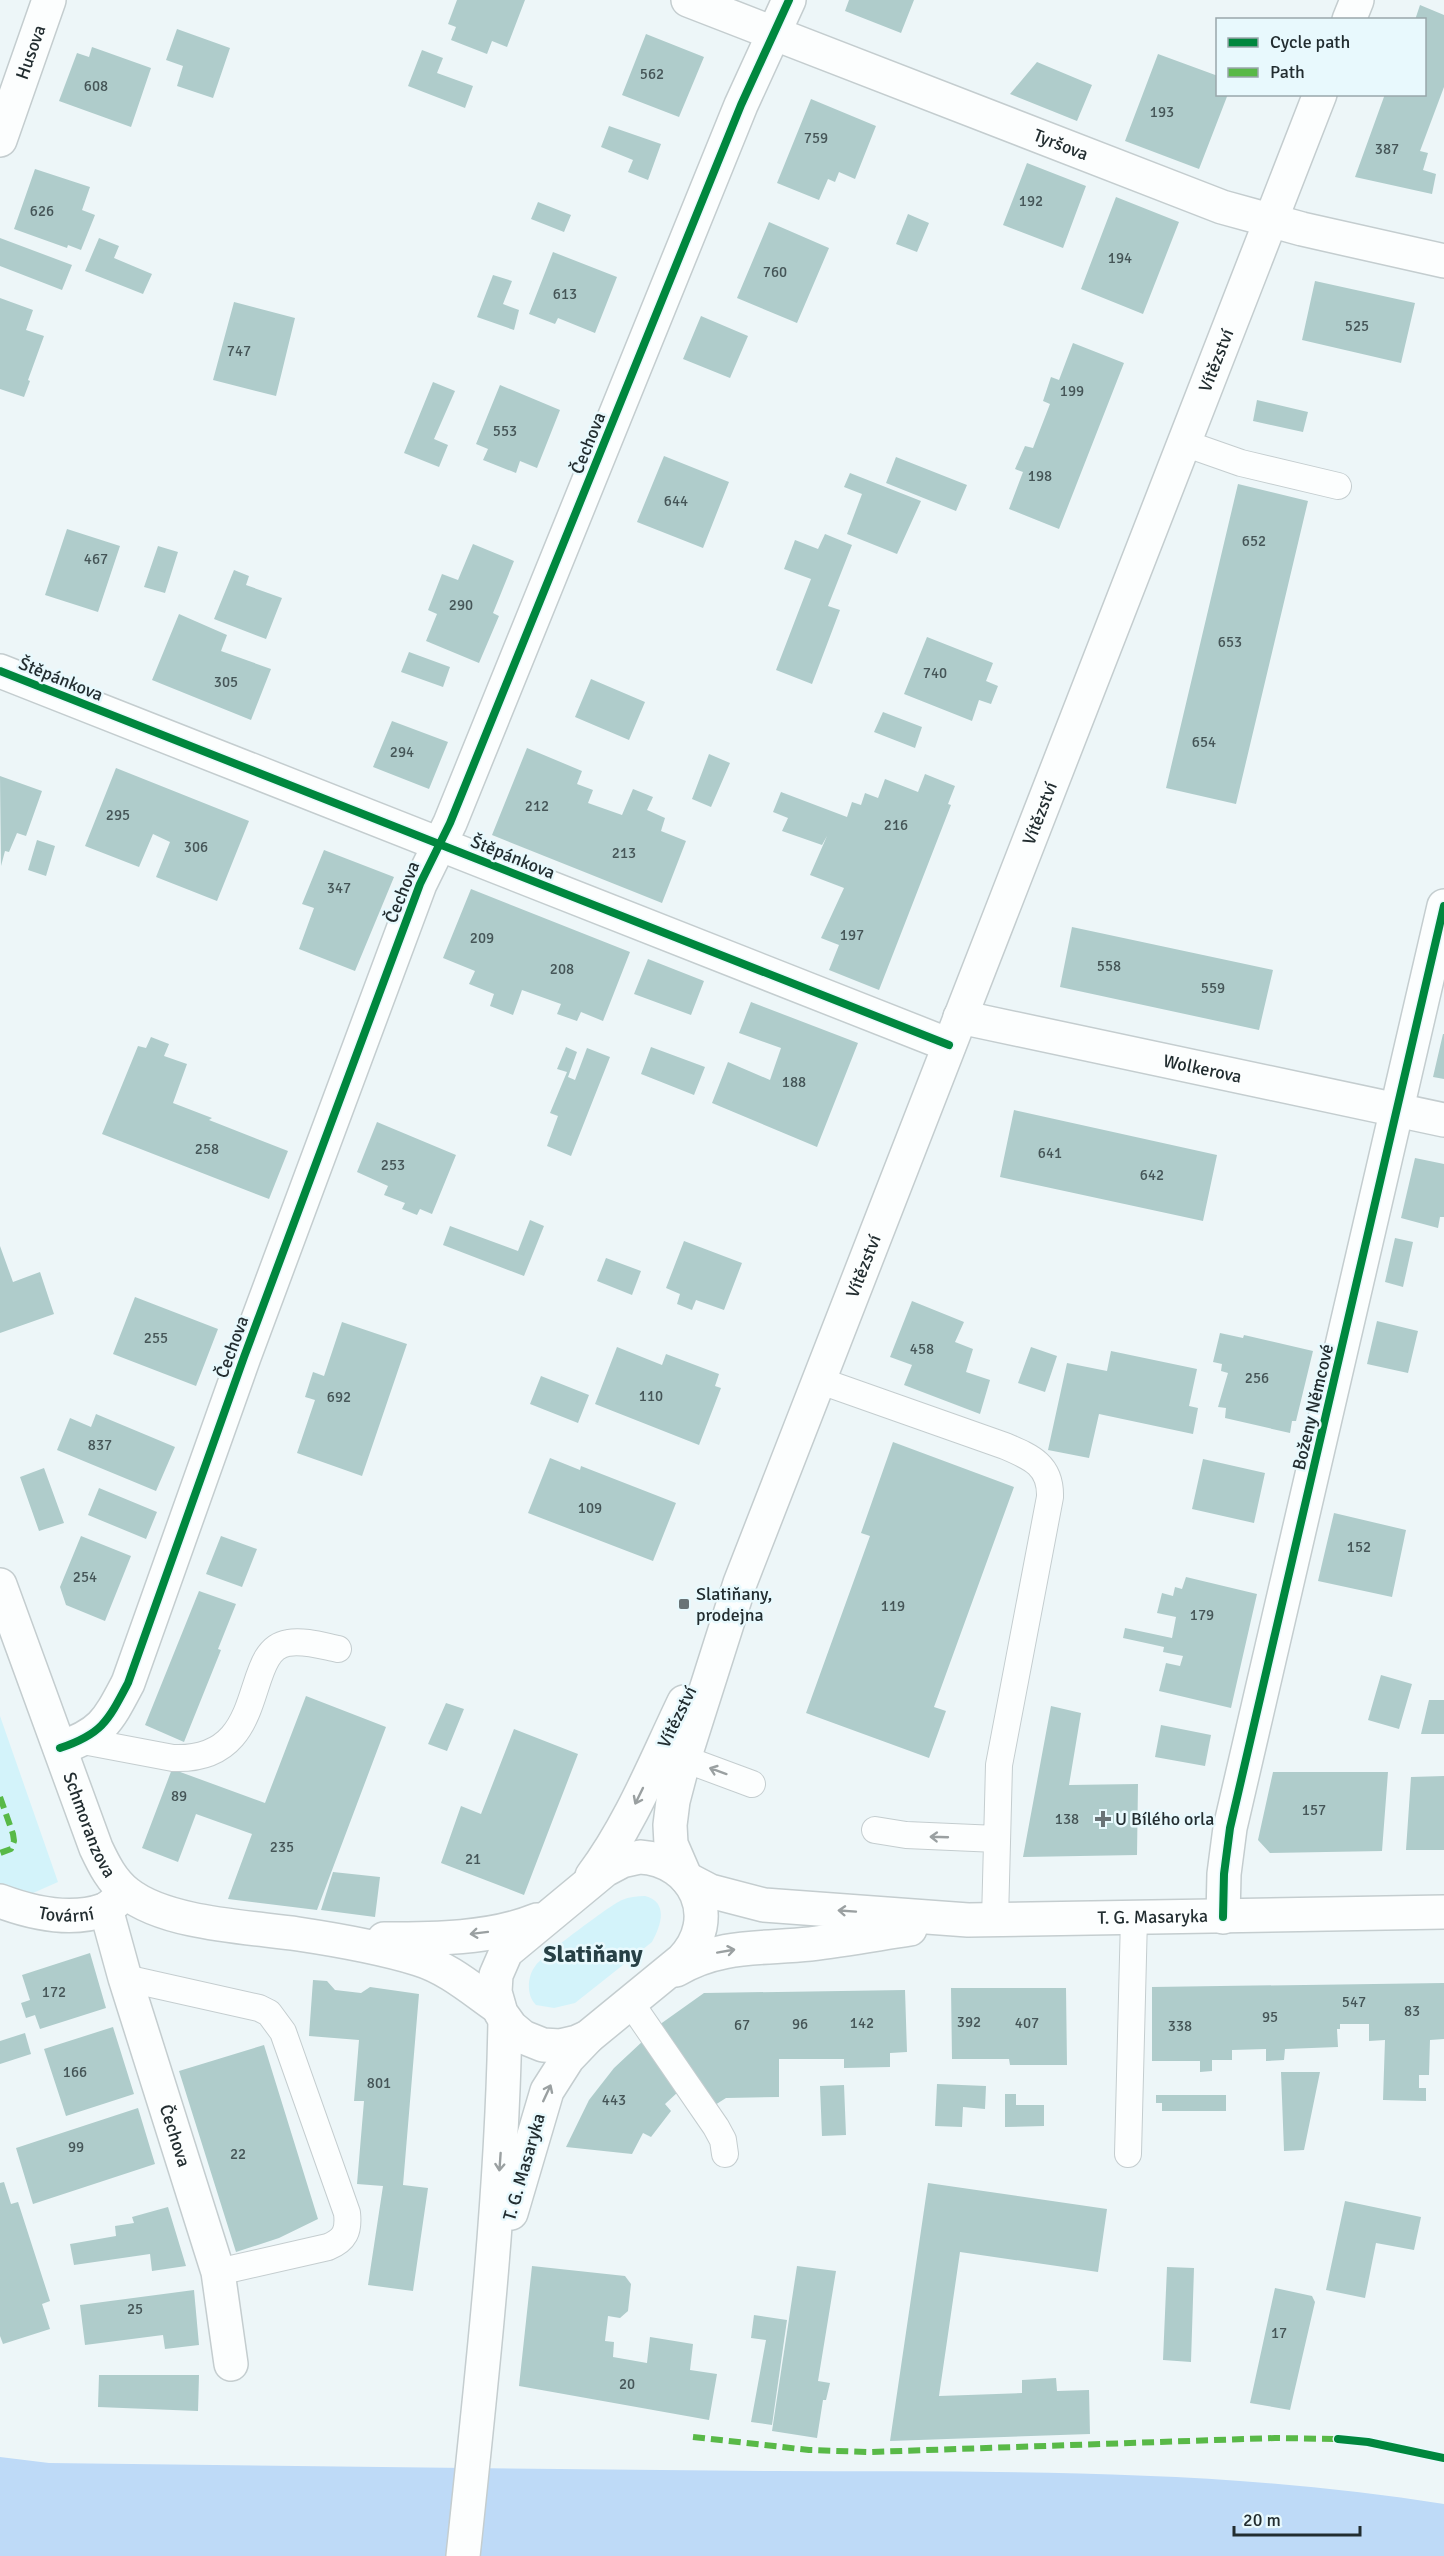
<svg xmlns="http://www.w3.org/2000/svg" width="1444" height="2556" font-family="Signika,sans-serif">
  <style>
    .green { fill: #d3f3fa }
    .water { fill: #bedaf7 }
    .building { fill: #afcccb }
    .lines { fill: none; stroke-linecap: round; stroke-linejoin: round }
    .lane-casing { stroke: #c4cdcf; stroke-width: 28 }
    .street-casing { stroke: #c4cdcf; stroke-width: 36 }
    .secondary-casing { stroke: #c4cdcf; stroke-width: 36 }
    .lane { stroke: #fcfefe; stroke-width: 26 }
    .street { stroke: #fcfefe; stroke-width: 33 }
    .secondary { stroke: #fcfefe; stroke-width: 33 }
    .quiet { stroke: #58b947; stroke-width: 6; stroke-dasharray: 12 6; stroke-linecap: butt }
    .cycleway-casing { stroke: #e8f9fd; stroke-width: 11 }
    .cycleway { stroke: #00873e; stroke-width: 8 }
    .oneway { stroke: #9aa0a1 }
    .poi-dot { fill: #697376; stroke: #e8f9fd; stroke-width: 2 }
    .labels { text-anchor: middle; dominant-baseline: central; stroke-width: 5; stroke-linejoin: round; paint-order: stroke }
    .number-label { font-size: 15px; fill: #455557 }
    .street-label { font-size: 18px; fill: #222d30; stroke: #e8f9fd }
    .poi-label { font-size: 18px; fill: #222d30; stroke: #e8f9fd; text-anchor: start }
    .district-label { font-size: 24px; font-weight: bold; fill: #274045; stroke: #e8f9fd }
  </style>
  <rect width="100%" height="100%" fill="#edf6f8"/>
  <path class="green" d="M0,1716L58,1882L24,1897L0,1887Z
    M645,1896C669,1902 661,1926 652,1942L575,2003L554,2008L536,2005C526,1995 527,1976 536,1965C544,1955 610,1905 622,1900C629,1897 637,1896 645,1896Z"/>
  <path class="water" d="M0,2457L49,2463C290,2466 531,2469 772,2471C996,2472 1222,2468 1444,2504V2556H0Z"/>
  <path class="building" d="M457,0H525L507,47L492,41L487,54L451,40L456,27L448,24Z
    M849,0H914L901,33L845,11Z
    M1420,5L1444,15V87L1420,151L1428,153L1423,170L1436,174L1432,194L1355,177L1385,94H1425V20H1415Z
    M177,29L230,48L213,98L177,86L183,66L166,60Z
    M646,34L704,57L679,117L622,95Z
    M92,47L151,68L131,127L59,101L77,53L89,57Z
    M422,50L443,58L437,73L473,86L465,108L408,86Z
    M1158,54L1218,76V94H1228L1199,169L1125,141Z
    M1037,62L1092,85L1077,121L1010,94Z
    M811,99L876,126L855,179L839,172L835,182L828,179L819,200L777,183Z
    M609,126L661,144L648,180L628,172L633,160L601,147Z
    M1027,163L1086,186L1063,248L1003,225Z
    M35,169L90,187L82,210L95,215L81,250L68,245L67,248L14,229Z
    M1116,197L1179,222L1143,314L1081,289Z
    M538,202L571,215L564,232L531,219Z
    M908,214L929,223L917,252L896,244Z
    M769,222L829,248L797,323L737,298Z
    M0,238L72,265L62,290L0,266Z
    M99,238L119,246L114,258L152,274L143,294L85,271Z
    M553,252L617,277L595,333L558,318L555,324L529,314Z
    M493,275L512,281L503,304L519,310L514,330L477,317Z
    M1315,281L1415,303L1401,363L1302,340Z
    M0,298L33,310L26,330L44,336L28,380L30,381L24,397L0,389Z
    M234,302L295,318L276,396L213,380Z
    M701,316L748,336L730,378L683,359Z
    M1073,343L1124,363L1059,529L1009,509L1023,472L1015,469L1025,446L1033,448L1050,404L1043,401L1051,377L1059,380Z
    M433,382L455,391L434,439L448,445L439,467L404,453Z
    M500,385L560,410L537,468L520,461L516,473L483,460L488,449L476,444Z
    M1257,400L1308,412L1303,432L1253,421Z
    M664,456L729,482L703,548L637,522Z
    M896,457L967,485L956,511L886,483Z
    M850,473L921,501L897,554L847,534L862,494L844,487Z
    M1238,484L1308,501L1236,804L1166,788Z
    M67,529L120,546L98,612L45,595Z
    M825,534L852,545L828,606L840,610L812,684L776,670L811,579L784,569L795,540L818,549Z
    M473,544L514,561L493,613L499,616L479,663L426,641L437,614L428,610L442,574L458,580Z
    M158,546L178,552L165,593L144,587Z
    M234,570L249,576L246,585L282,598L266,639L214,619Z
    M179,614L227,635L221,651L271,669L251,720L152,680Z
    M927,637L993,663L986,681L998,686L991,704L979,700L972,721L904,694Z
    M409,652L450,667L443,687L401,672Z
    M591,679L645,702L629,740L575,717Z
    M883,712L922,727L915,748L874,732Z
    M392,721L448,742L429,789L373,767Z
    M527,748L582,771L577,784L593,790L588,803L622,815L633,789L653,797L647,810L665,818L661,831L686,841L662,903L492,835Z
    M709,754L730,763L711,807L692,799Z
    M116,768L249,821L217,901L156,877L170,842L153,834L139,867L85,846Z
    M925,774L955,786L948,804L951,805L879,990L829,970L839,945L821,938L844,888L810,875L827,836L822,845L782,831L788,818L773,812L781,792L847,817L852,802L861,805L865,793L878,798L885,779L918,792Z
    M0,776L42,791L26,836L17,833L9,852L5,851L1,866Z
    M37,840L55,846L46,876L28,870Z
    M324,850L394,877L355,971L299,949L314,908L302,904Z
    M471,889L630,952L603,1021L581,1012L577,1021L557,1014L561,1004L522,990L513,1015L490,1006L494,994L469,984L475,971L443,958Z
    M1072,927L1273,970L1259,1030L1060,987Z
    M648,959L704,981L691,1015L634,994Z
    M751,1002L858,1043L817,1147L712,1103L728,1062L770,1080L781,1048L739,1033Z
    M1443,1034H1444V1079L1433,1077Z
    M151,1037L169,1044L164,1056L187,1064L173,1103L212,1118L209,1120L288,1151L269,1199L102,1134L138,1046L146,1048Z
    M566,1047L577,1052L568,1077L575,1080L587,1048L610,1057L571,1156L547,1146L558,1116L550,1113L567,1072L557,1069Z
    M651,1047L705,1067L694,1095L641,1074Z
    M1014,1110L1217,1155L1203,1221L1000,1177Z
    M377,1122L456,1155L432,1214L420,1209L417,1215L402,1209L405,1203L384,1195L388,1186L357,1172Z
    M1415,1158L1444,1164V1217H1440L1438,1228L1401,1218Z
    M530,1220L544,1226L524,1276L443,1245L450,1226L518,1251Z
    M1395,1238L1413,1242L1403,1287L1385,1282Z
    M684,1241L742,1263L724,1310L696,1300L692,1310L677,1304L680,1294L666,1288Z
    M0,1246L13,1282L40,1272L54,1314L0,1333Z
    M606,1258L641,1271L632,1295L597,1281Z
    M135,1297L218,1329L196,1386L113,1354Z
    M912,1301L964,1322L955,1342L973,1349L966,1372L990,1380L980,1414L904,1385L912,1365L890,1357Z
    M1377,1321L1418,1331L1408,1373L1367,1364Z
    M342,1322L407,1344L362,1476L297,1453L315,1400L305,1397L313,1372L324,1376Z
    M1220,1333L1243,1338L1244,1335L1313,1351L1296,1421H1292L1290,1433L1225,1418L1226,1408L1218,1407L1228,1373L1221,1371L1222,1364L1213,1362Z
    M617,1347L662,1365L666,1354L719,1374L715,1386L721,1388L699,1445L595,1404Z
    M1031,1347L1057,1356L1045,1392L1018,1383Z
    M1111,1351L1197,1369L1189,1406L1198,1408L1193,1434L1099,1414L1089,1458L1048,1450L1067,1363L1107,1371Z
    M541,1376L589,1395L578,1423L530,1404Z
    M96,1414L175,1447L156,1491L57,1450L70,1418L91,1427Z
    M893,1442L1014,1487L934,1707L946,1711L929,1758L806,1713L870,1536L861,1533Z
    M550,1458L580,1470L581,1466L676,1503L653,1561L528,1513Z
    M1203,1459L1265,1473L1254,1523L1192,1509Z
    M44,1468L64,1523L39,1531L20,1477Z
    M99,1488L157,1512L146,1539L88,1515Z
    M1334,1513L1406,1530L1392,1597L1318,1581Z
    M81,1536L131,1556L105,1621L66,1605L60,1587Z
    M221,1536L257,1549L242,1587L206,1574Z
    M1186,1577L1257,1594L1231,1708L1159,1691L1166,1663L1180,1666L1183,1656L1163,1652L1164,1647L1123,1638L1125,1628L1172,1638L1176,1617L1157,1613L1162,1593L1173,1596L1175,1587L1182,1589Z
    M199,1591L236,1604L218,1649L221,1650L184,1742L145,1725Z
    M1381,1675L1412,1684L1399,1729L1368,1720Z
    M306,1696L386,1727L317,1910L228,1899L252,1834L196,1814L178,1862L142,1848L172,1769L265,1803Z
    M1429,1700H1444V1734H1421Z
    M446,1703L464,1709L447,1751L428,1744Z
    M1051,1706L1081,1713L1069,1785L1138,1784L1137,1855L1023,1857Z
    M1161,1725L1211,1735L1205,1766L1155,1757Z
    M514,1729L578,1754L524,1895L441,1863L461,1806L481,1814Z
    M1273,1772H1388L1382,1851L1270,1853L1258,1840Z
    M1444,1776V1850H1406L1411,1777Z
    M333,1872L380,1877L375,1917L321,1910Z
    M90,1953L106,2008L40,2029L35,2015L26,2018L21,2003L30,2000L22,1975Z
    M313,1980L327,1981L335,1990L361,1993L370,1987L419,1994L403,2185L428,2188L413,2291L368,2285L383,2186L357,2184L364,2101H354L359,2040L309,2036Z
    M1444,1983V2039L1430,2040L1429,2075H1419V2088H1426V2101L1383,2100L1385,2040L1369,2041V2024H1340V2029H1337L1338,2047L1285,2049L1284,2060L1266,2061V2049L1232,2050V2060H1212V2071L1200,2072V2061H1152V1987Z
    M951,1988H1066L1067,2065H1010L1009,2059H952Z
    M905,1990L907,2052L890,2053V2067L844,2068V2059H779V2097L726,2098L715,2105L659,2025L704,1993Z
    M113,2027L134,2094L66,2116L44,2049Z
    M25,2033L31,2054L0,2064V2041Z
    M644,2040L678,2092L665,2104L671,2111L651,2137L643,2133L632,2154L566,2147L589,2100L614,2068Z
    M264,2045L318,2219L279,2238L236,2252L179,2071Z
    M1281,2072H1320L1304,2150L1284,2151Z
    M937,2084L986,2086L985,2109L963,2107L962,2127L935,2126Z
    M844,2085L846,2135L822,2136L820,2086Z
    M1005,2094H1016V2105H1044V2126L1005,2127Z
    M1156,2095H1226V2111H1162V2103H1156Z
    M138,2108L155,2164L33,2204L16,2148Z
    M4,2182L11,2204L18,2202L50,2301L42,2304L50,2329L3,2344L0,2336V2183Z
    M928,2183L1107,2209L1098,2272L960,2252L939,2396L1022,2393V2380L1056,2378L1057,2391L1089,2390L1090,2434L890,2441Z
    M1345,2201L1421,2217L1414,2250L1376,2243L1365,2298L1326,2290Z
    M168,2207L186,2266L152,2271L150,2254L74,2265L70,2244L116,2236L115,2226L134,2223L132,2217Z
    M532,2266L625,2276L631,2284L628,2311L620,2318L608,2316L605,2341L614,2342L613,2357L647,2363L650,2337L693,2344L690,2370L717,2374L709,2420L519,2386Z
    M797,2266L836,2271L818,2381L830,2383L826,2400H823L817,2438L772,2431Z
    M1167,2267L1194,2268L1191,2362L1163,2360Z
    M1275,2288L1312,2296L1315,2302L1290,2410L1250,2403Z
    M194,2290L199,2345L165,2349L163,2335L85,2345L80,2305Z
    M754,2315L787,2320L772,2425L751,2422L766,2340L751,2338Z
    M99,2375H199L198,2411L98,2407Z"/>
  <g class="lines">
    <defs>
      <path id="lane" d="M1184,443L1241,463L1338,486
        M818,1380L1005,1446C1031,1457 1051,1465 1050,1497L999,1765L995,1920
        M83,1741L173,1758C272,1762 240,1650 288,1643C304,1640 323,1646 338,1649
        M667,1758L679,1757L752,1784
        M875,1830L906,1835L997,1839
        M125,1978L259,2008L269,2013L283,2032L347,2213C349,2231 345,2240 328,2247L218,2272
        M630,2002L716,2127L723,2140L725,2154
        M1128,2154L1134,1918"/>
      <g id="street">
        <path id="s1" d="M688,0L1222,207L1302,229L1444,261"/>
        <path id="s2" d="M0,140L49,0"/>
        <path d="M0,671L949,1045"/>
        <path id="s3" d="M960,1017L1444,1120"/>
        <path d="M60,1748C102,1734 108,1721 128,1683L244,1357L420,884L450,823L741,105L789,0"/>
        <path id="s4" d="M0,1901C32,1913 70,1922 104,1910C111,1907 117,1900 123,1895"/>
        <path id="s5" d="M106,1909L125,1978L218,2272L231,2364"/>
        <path d="M1223,1917L1224,1874L1230,1828L1444,906"/>
      </g>
      <g id="secondary">
        <path d="M1349,20L1357,0"/>
        <path id="s6" d="M0,1585L96,1848C104,1865 112,1881 127,1893C166,1924 249,1927 298,1934C338,1940 379,1947 418,1959C448,1968 473,1990 499,2008"/>
        <path d="M640,1857C695,1860 722,1919 682,1960L588,2037L577,2042L560,2046L543,2045L523,2037L511,2027L501,2013L495,1992L496,1975L506,1952L605,1870L622,1861Z"/>
        <path id="s7" d="M684,1874L671,1844L670,1825L673,1801L684,1759L740,1583L1320,94"/>
        <path d="M592,1876C631,1824 656,1760 684,1702"/>
        <path id="s8" d="M687,1879L710,1891L764,1905L968,1920L1444,1912"/>
        <path d="M384,1939C434,1939 490,1939 537,1920"/>
        <path d="M676,1970C720,1944 761,1949 810,1944C843,1940 877,1934 910,1929"/>
        <path d="M511,2213L547,2091L568,2058L588,2037"/>
        <path d="M463,2556C482,2377 502,2199 505,2020"/>
      </g>
    </defs>
    <use href="#lane" class="lane-casing"/>
    <use href="#street" class="street-casing"/>
    <use href="#secondary" class="secondary-casing"/>
    <use href="#lane" class="lane"/>
    <use href="#street" class="street"/>
    <use href="#secondary" class="secondary"/>
    <path class="quiet" d="M0,1797L13,1834L14,1841L11,1849L0,1853
      M693,2437L809,2450L870,2452L1275,2438L1338,2439"/>
    <defs>
      <path id="cycleway" d="M0,671L949,1045
        M60,1748C102,1734 108,1721 128,1683L244,1357L420,884L450,823L741,105L789,0
        M1223,1917L1224,1874L1230,1828L1444,906
        M1338,2439L1368,2442L1444,2458"/>
    </defs>
    <use href="#cycleway" class="cycleway-casing"/>
    <use href="#cycleway" class="cycleway"/>
  </g>
  <defs><path id="oneway-shaft" d="M-6 0H5M1.5-3L5.5 0L1.5 3" fill="none" stroke-width="1.6" stroke-linecap="round" stroke-linejoin="round" transform="scale(1.5)"/></defs>
  <g class="oneway">
    <use href="#oneway-shaft" transform="translate(718 1771) rotate(-160)"/>
    <use href="#oneway-shaft" transform="translate(639 1796) rotate(116)"/>
    <use href="#oneway-shaft" transform="translate(939 1837) rotate(-178)"/>
    <use href="#oneway-shaft" transform="translate(847 1911) rotate(-176)"/>
    <use href="#oneway-shaft" transform="translate(479 1933) rotate(173)"/>
    <use href="#oneway-shaft" transform="translate(726 1951) rotate(-10)"/>
    <use href="#oneway-shaft" transform="translate(547 2093) rotate(-65)"/>
    <use href="#oneway-shaft" transform="translate(500 2162) rotate(94)"/>
  </g>
  <g class="poi-dot">
    <rect x="678" y="1598" width="12" height="12" rx="3"/>
    <path d="M1100 1810h6v6h6v6h-6v6h-6v-6h-6v-6h6z"/>
  </g>
  <g class="labels">
    <g class="number-label">
      <text x="652" y="74">562</text>
      <text x="96" y="86">608</text>
      <text x="1162" y="112">193</text>
      <text x="816" y="138">759</text>
      <text x="1387" y="149">387</text>
      <text x="1031" y="201">192</text>
      <text x="42" y="211">626</text>
      <text x="1120" y="258">194</text>
      <text x="775" y="272">760</text>
      <text x="565" y="294">613</text>
      <text x="1357" y="326">525</text>
      <text x="239" y="351">747</text>
      <text x="1072" y="391">199</text>
      <text x="505" y="431">553</text>
      <text x="1040" y="476">198</text>
      <text x="676" y="501">644</text>
      <text x="1254" y="541">652</text>
      <text x="96" y="559">467</text>
      <text x="461" y="605">290</text>
      <text x="1230" y="642">653</text>
      <text x="935" y="673">740</text>
      <text x="226" y="682">305</text>
      <text x="1204" y="742">654</text>
      <text x="402" y="752">294</text>
      <text x="537" y="806">212</text>
      <text x="118" y="815">295</text>
      <text x="896" y="825">216</text>
      <text x="196" y="847">306</text>
      <text x="624" y="853">213</text>
      <text x="339" y="888">347</text>
      <text x="852" y="935">197</text>
      <text x="482" y="938">209</text>
      <text x="1109" y="966">558</text>
      <text x="562" y="969">208</text>
      <text x="1213" y="988">559</text>
      <text x="794" y="1082">188</text>
      <text x="207" y="1149">258</text>
      <text x="1050" y="1153">641</text>
      <text x="393" y="1165">253</text>
      <text x="1152" y="1175">642</text>
      <text x="156" y="1338">255</text>
      <text x="922" y="1349">458</text>
      <text x="1257" y="1378">256</text>
      <text x="651" y="1396">110</text>
      <text x="339" y="1397">692</text>
      <text x="100" y="1445">837</text>
      <text x="590" y="1508">109</text>
      <text x="1359" y="1547">152</text>
      <text x="85" y="1577">254</text>
      <text x="893" y="1606">119</text>
      <text x="1202" y="1615">179</text>
      <text x="179" y="1796">89</text>
      <text x="1314" y="1810">157</text>
      <text x="1067" y="1819">138</text>
      <text x="282" y="1847">235</text>
      <text x="473" y="1859">21</text>
      <text x="54" y="1992">172</text>
      <text x="1354" y="2002">547</text>
      <text x="1412" y="2011">83</text>
      <text x="1270" y="2017">95</text>
      <text x="969" y="2022">392</text>
      <text x="862" y="2023">142</text>
      <text x="1027" y="2023">407</text>
      <text x="800" y="2024">96</text>
      <text x="742" y="2025">67</text>
      <text x="1180" y="2026">338</text>
      <text x="75" y="2072">166</text>
      <text x="379" y="2083">801</text>
      <text x="614" y="2100">443</text>
      <text x="76" y="2147">99</text>
      <text x="238" y="2154">22</text>
      <text x="135" y="2309">25</text>
      <text x="1279" y="2333">17</text>
      <text x="627" y="2384">20</text>
    </g>
    <g class="street-label">
      <text stroke="none"><textPath href="#s2" startOffset="93">Husova</textPath></text>
      <text stroke="none"><textPath href="#s1" startOffset="400">Tyršova</textPath></text>
      <text stroke="none"><textPath href="#s7" startOffset="1616">Vítězství</textPath></text>
      <text transform="translate(588 443) rotate(-68)">Čechova</text>
      <text transform="translate(61 679) rotate(22)">Štěpánkova</text>
      <text stroke="none"><textPath href="#s7" startOffset="1130">Vítězství</textPath></text>
      <text transform="translate(513 857) rotate(22)">Štěpánkova</text>
      <text transform="translate(402 892) rotate(-68)">Čechova</text>
      <text stroke="none"><textPath href="#s3" startOffset="248">Wolkerova</textPath></text>
      <text stroke="none"><textPath href="#s7" startOffset="644">Vítězství</textPath></text>
      <text transform="translate(232 1347) rotate(-70)">Čechova</text>
      <text transform="translate(1313 1407) rotate(-77)">Boženy Němcové</text>
      <text transform="translate(677 1717) rotate(-64)">Vítězství</text>
      <text stroke="none"><textPath href="#s6" startOffset="256">Schmoranzova</textPath></text>
      <text stroke="none"><textPath href="#s4" startOffset="68">Tovární</textPath></text>
      <text stroke="none"><textPath href="#s8" startOffset="471">T. G. Masaryka</textPath></text>
      <text stroke="none"><textPath href="#s5" startOffset="237">Čechova</textPath></text>
      <text transform="translate(524 2167) rotate(-74)">T. G. Masaryka</text>
    </g>
    <g class="poi-label">
      <text x="696" y="1594">Slatiňany,<tspan x="696" dy="21">prodejna</tspan></text>
      <text x="1115" y="1819">U Bílého orla</text>
    </g>
    <g class="district-label">
      <text x="593" y="1954">Slatiňany</text>
    </g>
  </g>
  <rect x="1216" y="18" width="210" height="78" fill="#e8f9fd" stroke="#99a7ab" stroke-width="1.5"/>
  <rect x="1228" y="38" width="30" height="9" fill="#00873e" stroke="#99a7ab" stroke-width="1.5"/>
  <text x="1270" y="48" font-size="18" fill="#222d30">Cycle path</text>
  <rect x="1228" y="68" width="30" height="9" fill="#58b947" stroke="#99a7ab" stroke-width="1.5"/>
  <text x="1270" y="78" font-size="18" fill="#222d30">Path</text>
  <path d="M1234 2526v9h126v-9" fill="none" stroke="#222d30" stroke-width="3"/>
  <text x="1243" y="2526" font-size="18" fill="#222d30" stroke="#e8f9fd" stroke-width="4.5" paint-order="stroke">20 m</text>
</svg>
